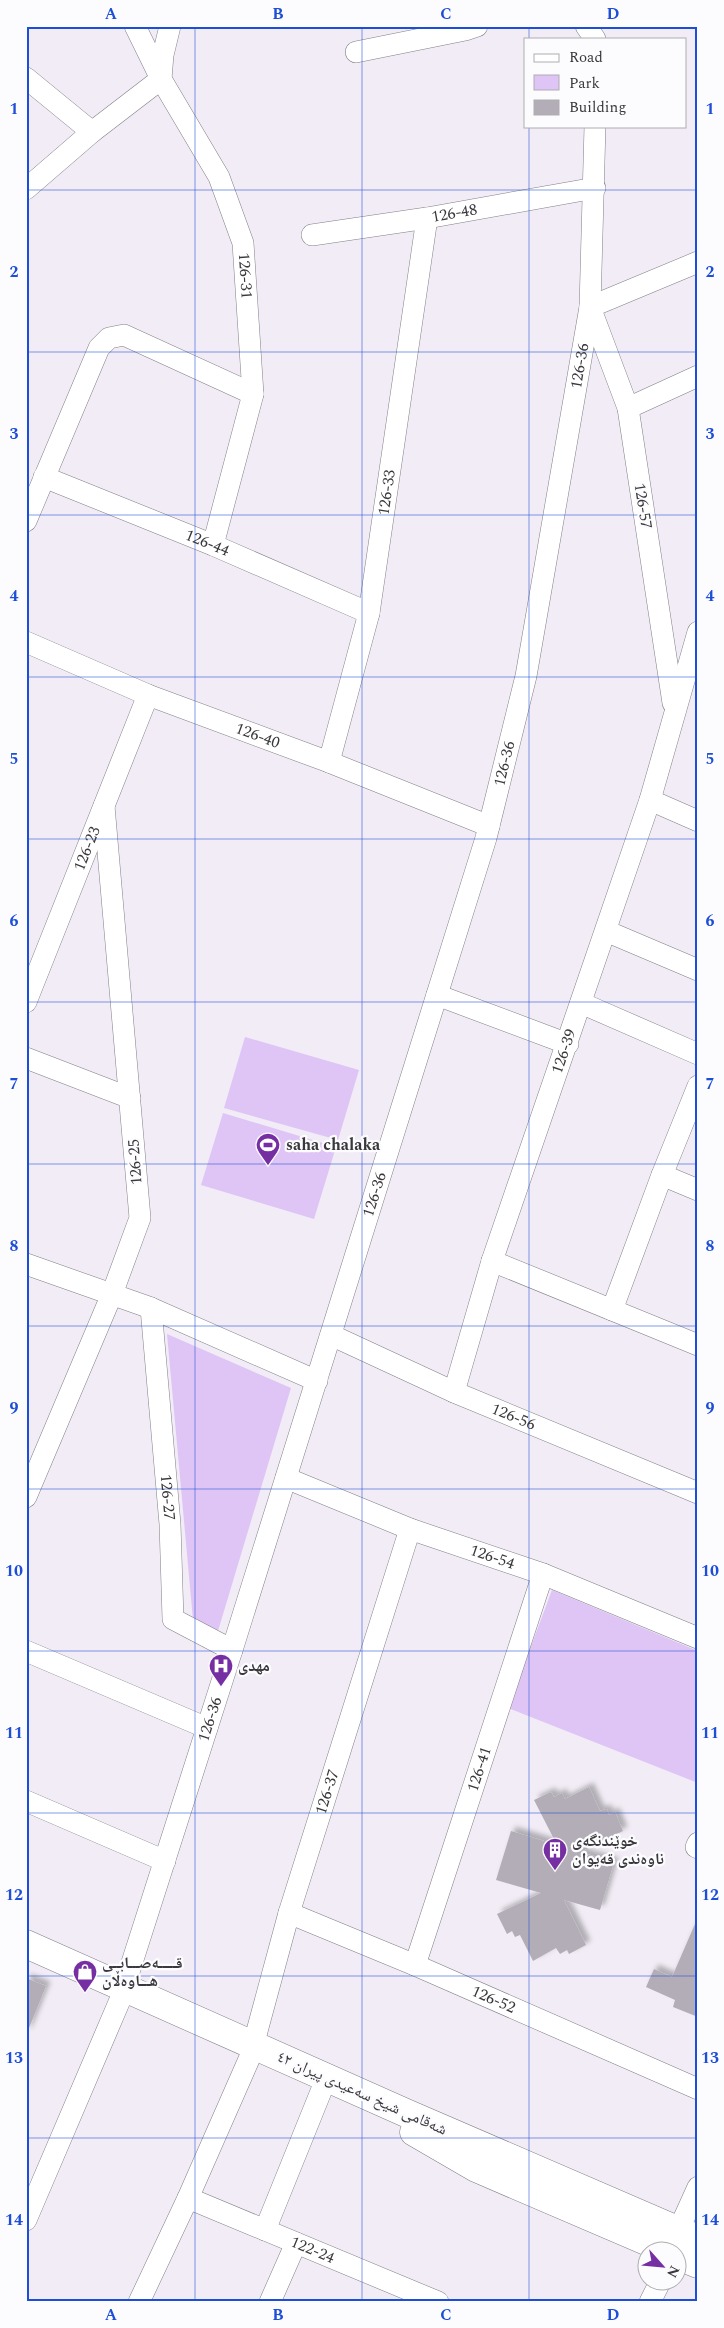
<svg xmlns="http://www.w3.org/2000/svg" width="724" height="2328" font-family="Spectral,'Noto Naskh Arabic',serif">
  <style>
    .green { fill: #dfc5f6 }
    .building { fill: #b2adb6; filter: url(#shadow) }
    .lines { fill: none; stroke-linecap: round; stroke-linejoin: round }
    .street-casing { stroke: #837f87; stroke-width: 22 }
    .secondary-casing { stroke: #837f87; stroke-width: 29 }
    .street { stroke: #fff; stroke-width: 21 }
    .secondary { stroke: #fff; stroke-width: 28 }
    .grid { fill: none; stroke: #1d4ed8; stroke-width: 1; stroke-opacity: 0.55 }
    .labels { text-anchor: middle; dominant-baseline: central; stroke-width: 4.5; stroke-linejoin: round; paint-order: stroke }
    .street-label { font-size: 16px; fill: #3a383c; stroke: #fcfbfe }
    .poi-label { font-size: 16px; font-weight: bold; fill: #3a383c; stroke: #fcfbfe; text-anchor: start }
    .neatline { fill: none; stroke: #1d4ed8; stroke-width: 2 }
    .grid-label { font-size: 16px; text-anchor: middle; font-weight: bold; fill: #1d4ed8 }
  </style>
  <defs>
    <filter id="shadow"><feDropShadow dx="4.5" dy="-4.5" stdDeviation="2.5" flood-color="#0004"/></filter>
  </defs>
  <rect width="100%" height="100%" fill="#f1ecf5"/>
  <path class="green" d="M245,1037L359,1070L338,1140L224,1108Z
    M223,1113L336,1147L314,1219L201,1185Z
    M167,1334L291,1388L218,1631L193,1620Z
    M552,1590L698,1651V1783L508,1708Z"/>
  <path class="building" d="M589,1787L600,1811L607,1809L609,1815L615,1812L623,1831L580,1852L614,1862L600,1910L564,1900L586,1945L569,1954L567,1950L560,1954L556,1948L533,1961L520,1935L515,1937L512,1931L507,1934L497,1914L541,1893L496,1880L511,1831L557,1845L534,1800L551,1792L554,1797L562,1793L565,1799Z
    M698,1917V2017L673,2007L675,2000L646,1987L654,1969L672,1977Z
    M26,1978L46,1986L27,2033H26Z"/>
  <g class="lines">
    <defs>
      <g id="street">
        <path id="s1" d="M135,26L161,79L219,177L243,243L253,394L213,545"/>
        <path d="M586,26L595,39"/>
        <path d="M356,52L465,30L477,26"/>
        <path d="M26,78L92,132"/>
        <path d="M161,79L163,55L170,26"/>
        <path d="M26,189L92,132L161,79"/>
        <path id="s2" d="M312,235L427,218L595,188"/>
        <path d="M628,408L698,376"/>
        <path id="s3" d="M44,477L213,545L369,613"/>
        <path d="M26,521L99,348L109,338L124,335L253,394"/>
        <path id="s4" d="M26,642L148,695L329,762L489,826"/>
        <path d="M673,703L628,408L590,307L698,262"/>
        <path id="s5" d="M329,762L369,613L427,218"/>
        <path d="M650,800L698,821"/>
        <path d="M606,931L698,970"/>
        <path d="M437,995L568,1044"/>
        <path id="s6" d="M26,1002L148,695"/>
        <path d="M581,1003L698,1054"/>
        <path d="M26,1058L130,1098"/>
        <path d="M662,1175L698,1190"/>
        <path d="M492,1261L698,1345"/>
        <path d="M26,1264L151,1308L317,1381"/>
        <path id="s7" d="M151,1308L170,1524L173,1619L232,1650"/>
        <path d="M612,1310L662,1175L698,1086"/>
        <path id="s8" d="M331,1335L454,1392L698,1493"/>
        <path id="s9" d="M454,1392L492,1261L650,800L698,632"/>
        <path id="s10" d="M286,1478L410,1529L543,1574L698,1638"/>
        <path d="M26,1497L112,1294L140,1218L104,806"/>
        <path d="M26,1651L207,1728"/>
        <path d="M26,1801L165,1861"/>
        <path d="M698,1843L696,1847L698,1848"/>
        <path id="s11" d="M289,1913L415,1965L698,2089"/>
        <path id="s12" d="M415,1965L543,1574"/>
        <path id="s13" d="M188,2198L438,2302"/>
        <path d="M684,2218L698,2187"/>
        <path id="s14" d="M26,2220L120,2000L232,1650L486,838L526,676L590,307L595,126"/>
        <path d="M265,2230L322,2089"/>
        <path id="s15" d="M139,2302L188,2198L250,2057L289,1913L410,1529"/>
        <path d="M270,2302L296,2243"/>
        <path d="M650,2302L661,2280"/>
      </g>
      <path id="secondary" d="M26,1944L406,2113L698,2239
        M414,2132L476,2168L667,2250
        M676,2255L698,2264"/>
    </defs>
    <use href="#street" class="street-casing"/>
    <use href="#secondary" class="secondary-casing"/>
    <use href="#street" class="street"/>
    <use href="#secondary" class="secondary"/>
  </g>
  <path class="grid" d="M195,26V2302M362,26V2302M529,26V39M529,126V2302M26,190H698M26,352H698M26,515H698M26,677H698M26,839H698M26,1002H698M26,1164H698M26,1326H698M26,1489H698M26,1651H698M26,1813H698M26,1976H698M26,2138H698"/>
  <defs>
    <symbol id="stadium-pin" viewBox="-11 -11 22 30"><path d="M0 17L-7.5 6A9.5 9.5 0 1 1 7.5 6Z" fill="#752fa2" stroke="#fcfbfe"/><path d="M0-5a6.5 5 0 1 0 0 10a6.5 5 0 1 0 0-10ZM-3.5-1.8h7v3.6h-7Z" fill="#fff"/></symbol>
    <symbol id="hospital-pin" viewBox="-11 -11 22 30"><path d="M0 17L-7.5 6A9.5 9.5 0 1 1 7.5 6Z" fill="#752fa2" stroke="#fcfbfe"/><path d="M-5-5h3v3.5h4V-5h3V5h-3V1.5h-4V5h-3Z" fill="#fff"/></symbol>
    <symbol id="building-pin" viewBox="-11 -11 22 30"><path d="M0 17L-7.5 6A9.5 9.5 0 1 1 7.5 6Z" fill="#752fa2" stroke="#fcfbfe"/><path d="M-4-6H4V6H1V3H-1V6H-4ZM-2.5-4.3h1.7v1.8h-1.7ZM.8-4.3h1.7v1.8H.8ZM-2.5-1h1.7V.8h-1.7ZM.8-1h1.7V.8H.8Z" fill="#fff"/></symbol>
    <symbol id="shop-pin" viewBox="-11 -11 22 30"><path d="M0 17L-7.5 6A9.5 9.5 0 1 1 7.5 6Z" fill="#752fa2" stroke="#fcfbfe"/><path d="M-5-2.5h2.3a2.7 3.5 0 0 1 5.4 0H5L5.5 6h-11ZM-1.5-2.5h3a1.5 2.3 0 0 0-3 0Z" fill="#fff"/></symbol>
  </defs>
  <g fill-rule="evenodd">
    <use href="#stadium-pin" x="254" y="1131" width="28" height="38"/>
    <use href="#hospital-pin" x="207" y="1652" width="28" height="38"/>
    <use href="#building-pin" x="541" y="1836" width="28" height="38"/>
    <use href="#shop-pin" x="71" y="1958" width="28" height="38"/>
  </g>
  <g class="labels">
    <g class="street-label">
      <text stroke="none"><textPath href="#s2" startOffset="144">126-48</textPath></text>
      <text stroke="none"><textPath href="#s1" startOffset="276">126-31</textPath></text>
      <text stroke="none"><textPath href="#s14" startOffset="1939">126-36</textPath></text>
      <text stroke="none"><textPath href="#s5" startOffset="276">126-33</textPath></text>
      <text transform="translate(643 506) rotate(81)">126-57</text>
      <text stroke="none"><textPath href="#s3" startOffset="176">126-44</textPath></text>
      <text stroke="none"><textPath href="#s4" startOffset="250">126-40</textPath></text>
      <text stroke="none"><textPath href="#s14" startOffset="1534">126-36</textPath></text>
      <text stroke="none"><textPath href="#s6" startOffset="165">126-23</textPath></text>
      <text stroke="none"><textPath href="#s9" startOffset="358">126-39</textPath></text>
      <text transform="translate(135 1162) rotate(-94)">126-25</text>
      <text stroke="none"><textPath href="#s14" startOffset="1084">126-36</textPath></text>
      <text stroke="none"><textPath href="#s8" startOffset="200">126-56</textPath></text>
      <text stroke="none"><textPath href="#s7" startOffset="190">126-27</textPath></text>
      <text stroke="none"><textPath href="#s10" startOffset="221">126-54</textPath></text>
      <text stroke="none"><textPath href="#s14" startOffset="534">126-36</textPath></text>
      <text stroke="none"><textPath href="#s12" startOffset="206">126-41</textPath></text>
      <text stroke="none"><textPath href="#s15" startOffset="545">126-37</textPath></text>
      <text stroke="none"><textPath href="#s11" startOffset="222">126-52</textPath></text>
      <text transform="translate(362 2093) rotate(24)">شەقامی شیخ سەعیدی پیران ٤٢</text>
      <text stroke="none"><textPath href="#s13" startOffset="135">122-24</textPath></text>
    </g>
    <g class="poi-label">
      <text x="286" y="1145">saha chalaka</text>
      <text x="238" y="1666">مهدی</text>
      <text x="572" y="1841">خوێندنگەی<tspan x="572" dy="18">ناوەندی قەیوان</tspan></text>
      <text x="102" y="1963">قـــــەصـــابــی<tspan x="102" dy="18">هـــاوەڵان</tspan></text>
    </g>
  </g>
  <rect width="724" height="2328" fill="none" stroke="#fcfbfe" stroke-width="55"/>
  <rect x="524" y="38" width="162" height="90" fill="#fcfbfe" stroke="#aeadb0"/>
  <rect x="534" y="54" width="25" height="8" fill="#ffffff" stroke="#aeadb0"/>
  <text x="569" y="62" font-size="15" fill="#3a383c">Road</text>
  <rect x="534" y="75" width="25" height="15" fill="#dfc5f6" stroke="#aeadb0"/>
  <text x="569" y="88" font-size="15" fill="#3a383c">Park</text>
  <rect x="534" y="100" width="25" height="15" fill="#b2adb6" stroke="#aeadb0"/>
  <text x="569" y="112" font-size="15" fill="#3a383c">Building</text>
  <g transform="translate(662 2266) rotate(117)"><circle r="24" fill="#fcfbfe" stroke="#aeadb0"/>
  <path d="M0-4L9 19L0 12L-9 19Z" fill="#752fa2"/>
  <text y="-8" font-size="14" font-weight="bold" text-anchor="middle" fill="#3a383c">N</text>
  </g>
  <rect x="28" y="28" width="668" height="2272" class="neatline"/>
  <g class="grid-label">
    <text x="111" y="19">A</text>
    <text x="278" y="19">B</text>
    <text x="446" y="19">C</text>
    <text x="613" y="19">D</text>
    <text x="14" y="114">1</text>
    <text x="710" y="114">1</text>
    <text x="14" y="277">2</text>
    <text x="710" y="277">2</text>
    <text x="14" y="439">3</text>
    <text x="710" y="439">3</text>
    <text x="14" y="601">4</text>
    <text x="710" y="601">4</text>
    <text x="14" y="764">5</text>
    <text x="710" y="764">5</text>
    <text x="14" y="926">6</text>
    <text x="710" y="926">6</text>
    <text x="14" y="1089">7</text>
    <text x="710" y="1089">7</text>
    <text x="14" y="1251">8</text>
    <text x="710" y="1251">8</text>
    <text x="14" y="1413">9</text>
    <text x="710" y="1413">9</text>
    <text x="14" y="1576">10</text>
    <text x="710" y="1576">10</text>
    <text x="14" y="1738">11</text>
    <text x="710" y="1738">11</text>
    <text x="14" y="1900">12</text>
    <text x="710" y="1900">12</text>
    <text x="14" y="2063">13</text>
    <text x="710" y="2063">13</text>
    <text x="14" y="2225">14</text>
    <text x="710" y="2225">14</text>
    <text x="111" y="2320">A</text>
    <text x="278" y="2320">B</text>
    <text x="446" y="2320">C</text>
    <text x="613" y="2320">D</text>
  </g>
</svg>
